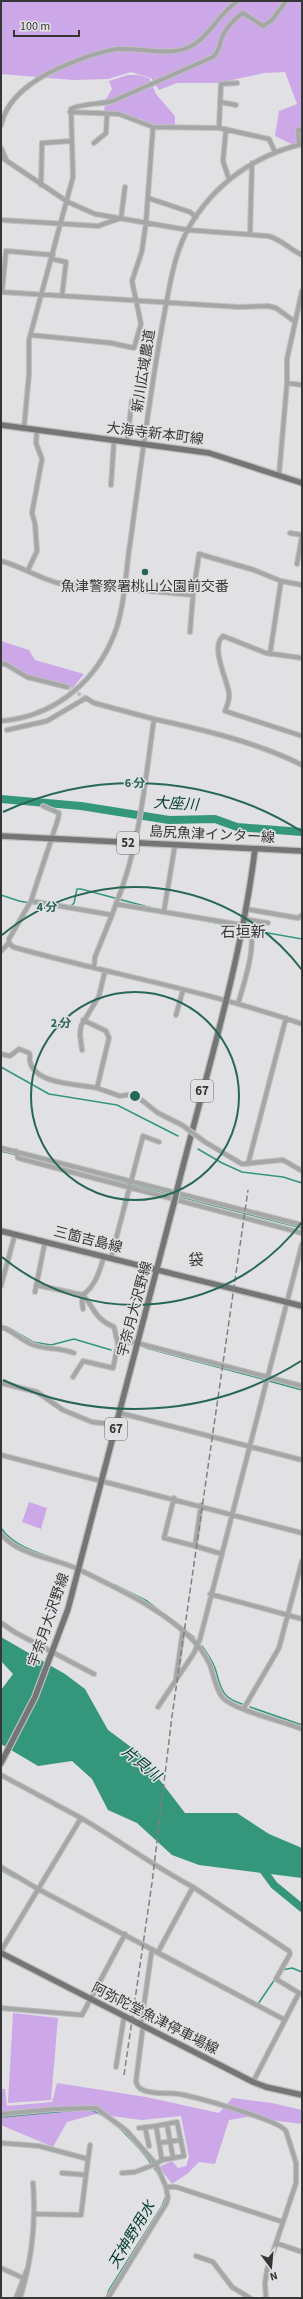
<svg xmlns="http://www.w3.org/2000/svg" width="303" height="2299" font-family="'Source Sans 3','Noto Sans JP',sans-serif">
  <style>
    .green { fill: #cda8e9 }
    .water { fill: #34967b }
    .lines { fill: none; stroke-linecap: round; stroke-linejoin: round }
    .stream { stroke: #34967b; stroke-width: 1.5 }
    .river { stroke: #34967b; stroke-width: 8 }
    .minor-tunnel { stroke: #bfbec1; stroke-width: 4; stroke-dasharray: 4 2; stroke-linecap: butt }
    .minor-casing { stroke: #bfbec1; stroke-width: 6 }
    .major-casing { stroke: #bfbec1; stroke-width: 8 }
    .minor { stroke: #a5a7a6; stroke-width: 4 }
    .major { stroke: #737675; stroke-width: 5.5 }
    .rail { stroke: #807f81; stroke-width: 1.5; stroke-dasharray: 6 3; stroke-linecap: butt }
    .minor-bridge-casing { stroke: #bfbec1; stroke-width: 6; stroke-linecap: butt }
    .major-bridge-casing { stroke: #bfbec1; stroke-width: 8; stroke-linecap: butt }
    .minor-bridge { stroke: #a5a7a6; stroke-width: 4 }
    .major-bridge { stroke: #737675; stroke-width: 5.5 }
    .ring { fill: none; stroke: #276755; stroke-width: 2 }
    .poi-dot { fill: #276755; stroke: #e1e0e3; stroke-width: 1.5 }
    .labels { text-anchor: middle; dominant-baseline: central; stroke-width: 3; stroke-linejoin: round; paint-order: stroke }
    .shield { fill: #e1e0e3; stroke: #6a696b; stroke-width: 1 }
    .shield-label { font-size: 13px; font-weight: bold; fill: #373637 }
    .street-label { font-size: 14px; fill: #373637; stroke: #e1e0e3 }
    .poi-label { font-size: 14px; fill: #373637; stroke: #e1e0e3 }
    .water-label { font-size: 15px; font-style: italic; fill: #003b2d; stroke: #e1e0e3 }
    .neighbourhood-label { font-size: 15px; fill: #373637; stroke: #e1e0e3 }
    .centre { fill: #276755; stroke: #e1e0e3; stroke-width: 2 }
    .ring-label { font-size: 12px; text-anchor: middle; font-weight: bold; fill: #276755; stroke: #e1e0e3; stroke-width: 3; stroke-linejoin: round; paint-order: stroke }
  </style>
  <rect width="100%" height="100%" fill="#e1e0e3"/>
  <path class="green" d="M1,1H302V149L275,136L279,111L297,104L285,72L264,73L218,83H177L159,90L151,78L131,72L108,79L73,80L1,74Z
    M128,75H138L149,78L156,94L175,116V126L153,124L124,114L104,111L106,99L112,89L109,81Z
    M1,641L29,650L35,660L84,674L72,689L53,681L28,676L1,662Z
    M29,1502L47,1508L41,1529L22,1522Z
    M13,2013L58,2018L51,2100L8,2103Z
    M57,2083L146,2097L219,2113L232,2098L272,2103L302,2110V2124L247,2117L229,2120L215,2164L199,2162L187,2174L172,2184L159,2167L172,2161L178,2168L186,2166L189,2157L181,2116L142,2120L96,2114L67,2122L53,2147L1,2125V2089H5L7,2106L52,2102Z"/>
  <path class="water" d="M1,1637L65,1674L85,1689L108,1730L139,1753L185,1813H237L269,1834L302,1848V1878L199,1865L172,1855L137,1823L108,1810L92,1779L72,1761L38,1766L1,1744V1690L13,1674L1,1661Z"/>
  <g class="lines">
    <path class="stream" d="M1,895L19,901L46,906
      M71,906L74,903L77,889H81L152,908
      M206,921L247,929
      M251,930L302,939
      M1,1067L49,1094L117,1105L178,1136
      M198,1149L222,1163L242,1172L283,1177L302,1183
      M1,1151L173,1195
      M177,1196L302,1228
      M7,1327L33,1342L51,1345L74,1339L111,1350
      M146,1348L263,1379
      M269,1381L302,1390
      M1,1528C15,1549 46,1555 67,1563
      M115,1585L147,1601L194,1637
      M202,1646C207,1653 212,1660 215,1668C221,1687 220,1697 242,1704
      M250,1707L302,1725
      M1,1870L15,1878
      M152,1952L255,2006
      M282,1970L292,1968L302,1972
      M258,2004L275,1979
      M90,2110C114,2116 148,2156 160,2177
      M1,2117L77,2110
      M106,2298L109,2290L162,2206L166,2196"/>
    <path class="river" d="M1,799L81,806L169,820L215,819L237,827L302,832
      M258,1863L274,1885L302,1908"/>
    <path class="minor-tunnel" d="M67,687L86,698"/>
    <defs>
      <path id="minor" d="M220,102L236,105
        M70,112L119,114L153,127L219,128L269,139L275,152
        M1,125C5,108 17,94 31,84C49,70 98,50 121,49C142,48 167,56 187,48C209,39 218,13 238,1
        M219,128L221,84L237,83
        M226,129L223,161L229,179
        M94,143L106,133L107,114
        M299,145L298,130H302
        M1,148L6,159
        M1,157L68,202L95,214L188,230L268,236C281,239 289,249 302,255
        M41,185L42,143L71,141
        M148,198L190,212L196,217
        M1,220L98,226L121,218L125,187
        M250,234L252,163
        M52,259L66,262L62,296
        M1,292L239,307L268,306L276,308L294,321
        M2,292L6,251L53,255
        M31,335L111,343L134,348L141,324L132,281L142,251L146,222L153,127
        M287,383L302,385
        M24,428L29,374V340L73,177L71,109C78,104 102,104 113,101L213,57C220,51 219,45 222,37C227,26 234,19 243,13L263,26L272,20L286,1
        M127,442L132,400
        M279,475L287,383V359L302,291
        M111,485L114,441
        M290,533L302,535
        M1,561C21,566 38,578 58,583L193,595L199,554L254,570L281,581L302,585
        M297,564L302,536
        M28,570L37,551L35,524L32,513L42,459L36,443L37,430
        M190,632L193,595
        M270,654L281,581
        M302,658L266,653L223,636C210,647 227,679 229,693C230,699 227,706 225,711L302,736
        M1,663L7,665L27,677L67,687
        M1,721C51,717 91,686 111,642C124,615 125,580 129,551C140,474 149,397 163,321C169,290 173,257 188,229C213,185 253,156 302,144
        M7,730L47,721L86,698L94,703L154,719
        M31,901L112,915L116,904
        M246,909L298,918L302,915
        M164,911L175,845
        M244,919L268,923
        M9,943L13,947C109,974 208,991 302,1024
        M1,951L9,943V939L31,901L58,819L59,813L43,806
        M94,968L95,957L112,915
        M238,1004C243,986 259,941 248,926L116,904C140,846 145,781 154,719C204,730 256,742 302,765
        M176,1015L183,990
        M82,1050L80,1035L81,1026L99,996L105,971
        M1,1054L10,1056L19,1049L29,1053C31,1056 29,1058 30,1062C36,1085 79,1084 97,1088L109,1038L106,1031L83,1020
        M97,1088L120,1096L134,1094L158,1113L182,1125
        M205,1142L242,1164L283,1160L302,1171
        M1,1148L302,1225
        M16,1151L18,1158L302,1233
        M248,1164L286,1018
        M104,1257C99,1272 96,1285 83,1295C96,1310 94,1318 114,1327L118,1344L133,1342L302,1386
        M111,1258L143,1136L159,1142
        M36,1285L83,1295L82,1302L83,1309
        M1,1286L15,1234
        M35,1292L45,1242
        M1,1327C13,1331 20,1339 31,1344C44,1350 58,1347 74,1353
        M73,1377L83,1361L113,1368L118,1344
        M1,1383L37,1392L63,1410L92,1422L117,1425
        M120,1413L302,1460
        M1,1455L302,1533
        M174,1498L164,1538L195,1546
        M201,1505L195,1546L222,1554
        M1,1534C19,1556 55,1558 80,1570C100,1580 128,1593 147,1605C170,1619 199,1639 210,1665C214,1675 215,1689 223,1698C234,1710 285,1722 302,1729
        M210,1594L302,1619
        M1,1623L16,1633L94,1674
        M176,1678L183,1630
        M158,1707L194,1653L200,1639L302,1244
        M244,1708L279,1648L302,1561
        M1,1775L81,1818
        M1,1867L38,1889L285,2020
        M1,1951L81,1818C119,1840 153,1866 193,1887
        M158,1952L193,1887L289,1951L290,1954L276,1979L299,1993
        M1,2008L82,2015L125,1934
        M141,2025L152,1949
        M143,2026L136,2081C137,2085 138,2088 143,2090C153,2095 168,2092 179,2094C196,2097 279,2120 286,2131L296,2163V2183L267,2270L265,2283L266,2298
        M116,2067L124,2017
        M253,2082L299,1993L302,1994
        M1,2114L56,2109L96,2108L127,2131L156,2164L162,2160L184,2156L177,2122L156,2126L162,2160
        M167,2124L173,2158
        M145,2127L149,2146
        M139,2128L156,2126
        M1,2143L39,2146L88,2159
        M159,2143L181,2140
        M122,2173L135,2172L156,2164L166,2187
        M86,2175L90,2145
        M36,2214L81,2215L86,2175L62,2173
        M276,2243L302,2252
        M196,2256L213,2262L232,2287L250,2298
        M1,2268L23,2278
        M16,2298L28,2267
        M20,2298C32,2261 36,2222 33,2183
        M108,2298L166,2204L168,2198L166,2187H176L283,2222"/>
      <path id="major" d="M1,425L209,453L302,483
        M1,836L302,851
        M177,1190C205,1077 241,965 255,849
        M1,1231L302,1306
        M1,1763L35,1697L68,1609L174,1203
        M1,1953L253,2082L266,2087L302,2095"/>
    </defs>
    <use href="#minor" class="minor-casing"/>
    <use href="#major" class="major-casing"/>
    <use href="#minor" class="minor"/>
    <use href="#major" class="major"/>
    <path class="rail" d="M124,2075L152,1883L172,1716L248,1190"/>
    <defs>
      <path id="minor-bridge" d="M182,1125L205,1142"/>
      <path id="major-bridge" d="M174,1203L177,1190"/>
    </defs>
    <use href="#minor-bridge" class="minor-bridge-casing"/>
    <use href="#major-bridge" class="major-bridge-casing"/>
    <use href="#minor-bridge" class="minor-bridge"/>
    <use href="#major-bridge" class="major-bridge"/>
  </g>
  <g class="ring">
    <circle cx="135" cy="1096" r="104"/>
    <path d="M302 1222A209 209 0 0 1 2 1257M2 935A209 209 0 0 1 302 970"/>
    <path d="M301 1361A313 313 0 0 1 3 1380M3 812A313 313 0 0 1 301 831"/>
  </g>
  <circle class="poi-dot" cx="145" cy="572" r="4"/>
  <g class="labels">
    <g class="shield">
      <rect x="117" y="832" width="22" height="22" rx="3"/>
      <rect x="191" y="1080" width="22" height="22" rx="3"/>
      <rect x="105" y="1418" width="22" height="22" rx="3"/>
    </g>
    <g class="shield-label">
      <text x="128" y="843">52</text>
      <text x="202" y="1091">67</text>
      <text x="116" y="1429">67</text>
    </g>
    <g class="street-label">
      <text transform="translate(144 371) rotate(-81)">新川広域農道</text>
      <text transform="translate(155 434) rotate(7)">大海寺新本町線</text>
      <text transform="translate(212 835) rotate(3)">島尻魚津インター線</text>
      <text transform="translate(88 1240) rotate(14)">三箇吉島線</text>
      <text transform="translate(135 1309) rotate(-75)">宇奈月大沢野線</text>
      <text transform="translate(49 1620) rotate(-71)">宇奈月大沢野線</text>
      <text transform="translate(155 2019) rotate(27)">阿弥陀堂魚津停車場線</text>
    </g>
    <g class="poi-label">
      <text x="145" y="587">魚津警察署桃山公園前交番</text>
    </g>
    <g class="water-label">
      <text transform="translate(176 804) rotate(3)">大座川</text>
      <text transform="translate(141 1764) rotate(39)">片貝川</text>
      <text transform="translate(132 2235) rotate(-59)">天神野用水</text>
    </g>
    <g class="neighbourhood-label">
      <text x="243" y="932">石垣新</text>
      <text x="196" y="1260">袋</text>
    </g>
  </g>
  <circle cx="135" cy="1096" r="6" class="centre"/>
  <g class="ring-label">
    <text x="135" y="787">6 分</text>
    <text x="47" y="911">4 分</text>
    <text x="61" y="1027">2 分</text>
  </g>
  <rect width="303" height="2299" fill="none" stroke="#373637" stroke-width="4"/>
  <g transform="translate(271 2267) rotate(164)" stroke="#e1e0e3" stroke-width="3" paint-order="stroke">
  <path d="M0-3L7 15L0 10L-7 15Z" fill="#373637"/>
  <text y="-6" font-size="11" font-weight="bold" text-anchor="middle" fill="#373637">N</text>
  </g>
  <path d="M14 30v6h65v-6" fill="none" stroke="#373637" stroke-width="2"/>
  <text x="20" y="30" font-size="12" fill="#373637" stroke="#e1e0e3" stroke-width="3" paint-order="stroke">100 m</text>
</svg>
